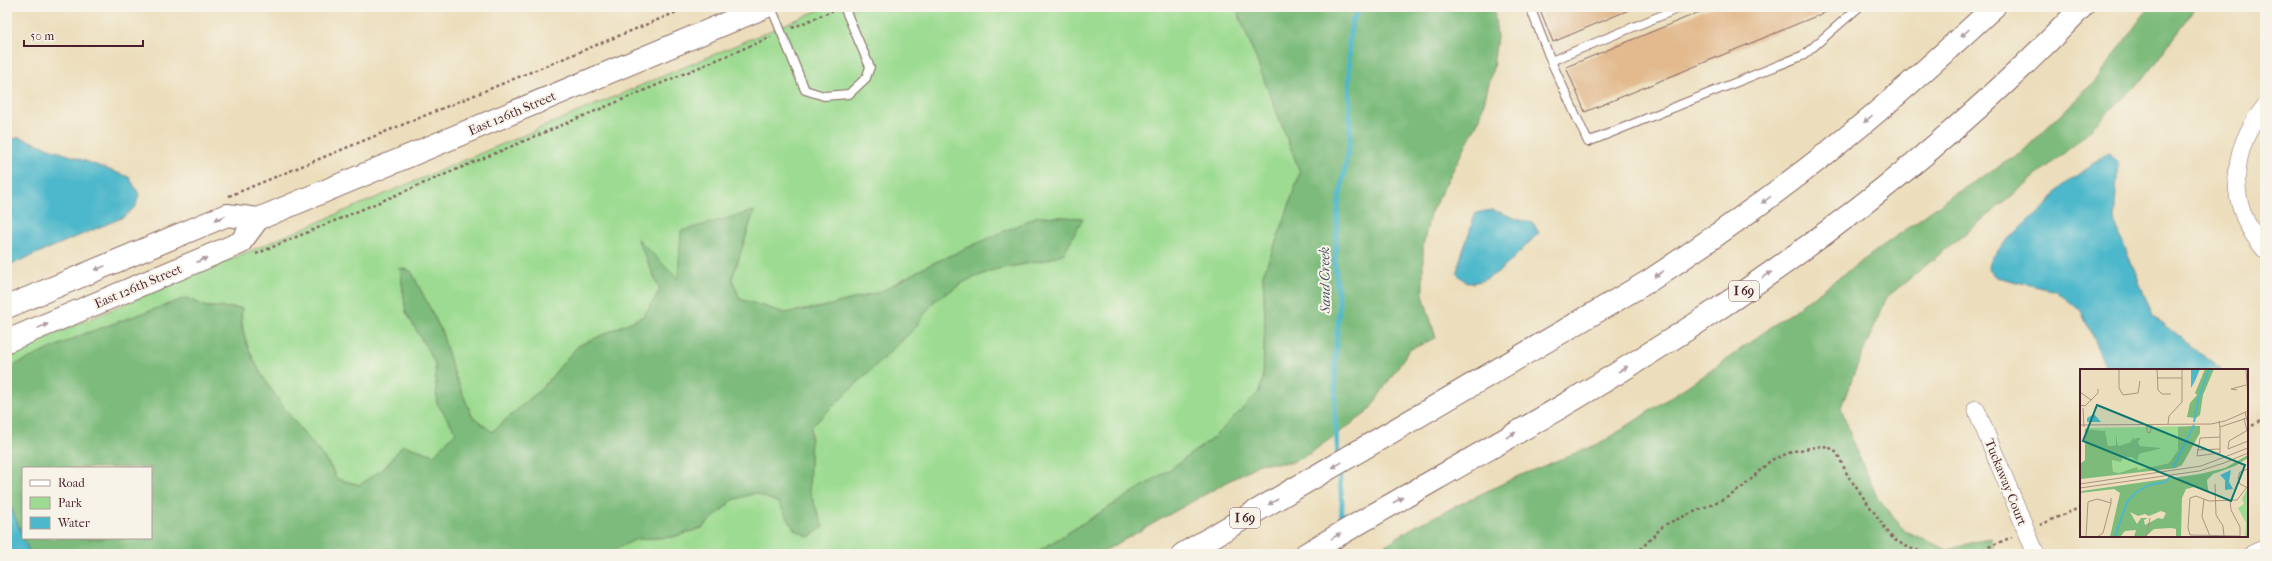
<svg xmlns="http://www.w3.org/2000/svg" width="2272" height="561" font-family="'IM FELL French Canon',serif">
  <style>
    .green { fill: #9cdb91; stroke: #737d5e }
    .forest { fill: #7dbb7b; stroke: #646d53; fill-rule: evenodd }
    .water { fill: #4eb8cb; stroke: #4c6c7b }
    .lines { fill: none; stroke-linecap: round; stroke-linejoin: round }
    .stream { stroke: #4eb8cb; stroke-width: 5 }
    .building { fill: #e2ba8e }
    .lane-casing { stroke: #83625e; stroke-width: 10 }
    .street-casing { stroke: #83625e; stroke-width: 18 }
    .secondary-casing { stroke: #83625e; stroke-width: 24 }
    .highway-casing { stroke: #83625e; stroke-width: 24 }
    .path { stroke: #83625e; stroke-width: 2.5; stroke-dasharray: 3 3; stroke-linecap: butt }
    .lane { stroke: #fff; stroke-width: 8 }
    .street { stroke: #fff; stroke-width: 17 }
    .secondary { stroke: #fff; stroke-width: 22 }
    .highway { stroke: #fff; stroke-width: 22 }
    .oneway { fill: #ae9aa0 }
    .labels { text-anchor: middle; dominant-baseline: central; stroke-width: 4; stroke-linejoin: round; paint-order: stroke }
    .shield { fill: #f7f3e8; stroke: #7e5f64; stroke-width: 1 }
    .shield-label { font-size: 12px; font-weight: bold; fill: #4a1f2b }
    .street-label { font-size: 13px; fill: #4a1f2b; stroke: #f7f3e8 }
    .water-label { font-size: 14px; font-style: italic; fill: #4b5563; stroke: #f7f3e8 }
    .inset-river { fill: none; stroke: #4eb8cb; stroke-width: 2 }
    .inset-road { fill: none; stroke: #ab9282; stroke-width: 1 }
    .view { fill: #0f766e; fill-opacity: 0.15; stroke: #0f766e; stroke-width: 2 }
    .inset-edge { fill: none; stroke: #4a1f2b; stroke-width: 2 }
  </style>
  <rect width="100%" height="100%" fill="#f7f3e8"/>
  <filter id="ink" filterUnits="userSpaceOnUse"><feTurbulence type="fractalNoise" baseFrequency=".025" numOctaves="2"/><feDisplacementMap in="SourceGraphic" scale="8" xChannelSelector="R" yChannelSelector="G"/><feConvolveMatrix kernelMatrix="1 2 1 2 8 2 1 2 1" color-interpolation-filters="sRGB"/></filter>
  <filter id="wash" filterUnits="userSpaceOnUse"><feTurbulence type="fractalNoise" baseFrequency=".012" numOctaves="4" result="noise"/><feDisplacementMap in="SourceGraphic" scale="16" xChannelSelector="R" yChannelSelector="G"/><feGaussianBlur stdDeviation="0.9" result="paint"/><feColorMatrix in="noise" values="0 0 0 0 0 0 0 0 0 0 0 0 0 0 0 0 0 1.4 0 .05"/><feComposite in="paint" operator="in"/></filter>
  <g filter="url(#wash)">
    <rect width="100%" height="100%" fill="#ecdebc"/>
    <path class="green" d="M826,7H1236L1300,172L1284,221L1263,275L1265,318L1263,379L1259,392L1213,438L1169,470L1034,554L605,553L637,539L673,537L702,528L733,500L755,493L779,503L794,529L809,537L823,527L809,490L811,427L914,329L934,301L966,281L993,270L1047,260L1064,253L1082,218L1038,216L927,266L880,292L823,307L785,313L740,299L732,279L754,212L678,280L638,239L660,290L644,316L578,346L541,389L492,432L472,416L454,373L441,330L411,271L400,268L406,312L435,363L437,403L456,432L434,455L403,445L386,466L360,485L337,479L329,464C299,426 236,359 242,308L207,307L186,298L84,334L7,369V354Z"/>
    <path class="forest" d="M1236,7H1489L1494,9L1497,37L1493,68L1480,118L1430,214L1423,246V295L1436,338L1409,350L1368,412L1309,454L1290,463H1261L1099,554H1034L1169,470L1213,438L1259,392L1263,379L1265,318L1263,275L1284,221L1300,172Z
      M2149,7H2196L2143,79L2074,145L1887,297L1857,366L1841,407L1854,445L1878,499L1905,531L1948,550L1991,537L1994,554H1371L1417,525L1516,477L1603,442L1716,367L1953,195L2022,152L2096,80Z
      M754,211L732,279L740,299L785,313L823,307L880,292L927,266L1038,216L1083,218L1064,253L1047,260L993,270L966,281L934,301L914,329L811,427L809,490L823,527L809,537L794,529L779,503L755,493L733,500L702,528L673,537L637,539L605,554H26L7,507V369L12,366L84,334L186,298L207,307L242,308C233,354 301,429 329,464L337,479L360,485L386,466L403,445L434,455L456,432L437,403L435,363L406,312L400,268L411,271L441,330L454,373L472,416L492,432L541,389L578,346L644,316L660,290L637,238L678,279L681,231ZM23,468H151V538H23Z"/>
    <path class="water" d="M19,137L129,177L139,194L136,206L124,217L7,266V142Z
      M2108,152L2118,164L2114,221L2153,316L2221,370H2107L2081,311L2056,291L1996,277L1988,270L1991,259L2006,241L2049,203L2059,189Z
      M1491,210C1506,213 1517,221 1533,223L1539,233C1518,251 1498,283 1467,283L1457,274C1459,259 1464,248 1469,234C1472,226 1471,221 1476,213Z
      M7,497L30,554H7Z"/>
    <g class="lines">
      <path class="stream" d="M1338,456L1335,419V364L1339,306L1335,265L1338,206L1350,141L1349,41L1352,21L1358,12L1357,7
        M1339,470L1342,503L1341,528
        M1340,554V542"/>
    </g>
    <g id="blocks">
      <path class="building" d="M1539,7H1636L1553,42Z
        M1712,7H1838L1585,112L1566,67Z"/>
    </g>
  </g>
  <g filter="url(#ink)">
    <use href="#blocks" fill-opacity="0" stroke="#83625e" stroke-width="1"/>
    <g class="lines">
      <defs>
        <path id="lane" d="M771,7L805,90L824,96L849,94L866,78L870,67L844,7
          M1530,7L1551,61L1588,142L1804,55L1859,7
          M1551,61L1682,7"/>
        <path id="street" d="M2265,106C2229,151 2226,205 2265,250
          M1976,409L2036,554
          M2252,554L2265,548"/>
        <path id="secondary" d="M7,307L227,215L258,219L765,7
          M7,341L240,243L258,219"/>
        <path id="highway" d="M1183,554L1649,281C1714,238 1777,193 1837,145C1892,101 1943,54 1994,7
          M1306,554C1435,478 1568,407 1694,325C1833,234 1967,128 2082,7"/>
      </defs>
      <use href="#lane" class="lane-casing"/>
      <use href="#street" class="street-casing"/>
      <use href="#secondary" class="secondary-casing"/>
      <use href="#highway" class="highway-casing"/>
      <path class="path" d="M792,28L834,10
        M229,196L689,7
        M256,254L771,37
        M2247,429L2265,418
        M2040,525L2081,507
        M1636,554L1664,525L1728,497L1743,487L1771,460L1794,451L1822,446L1829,447L1837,453L1848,476L1893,539L1909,548L1931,554
        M1972,554L2012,537"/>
      <use href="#lane" class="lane"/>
      <use href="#street" class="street"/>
      <use href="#secondary" class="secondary"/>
      <use href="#highway" class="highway"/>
    </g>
    <defs><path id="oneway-solid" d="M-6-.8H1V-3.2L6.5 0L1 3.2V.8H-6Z"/></defs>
    <g class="oneway">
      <use href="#oneway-solid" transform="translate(1965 33) rotate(138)"/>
      <use href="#oneway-solid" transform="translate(1868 119) rotate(140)"/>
      <use href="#oneway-solid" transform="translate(1766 200) rotate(144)"/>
      <use href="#oneway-solid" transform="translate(220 218) rotate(157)"/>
      <use href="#oneway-solid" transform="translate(202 260) rotate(-23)"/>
      <use href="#oneway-solid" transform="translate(100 268) rotate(157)"/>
      <use href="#oneway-solid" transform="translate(1659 274) rotate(146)"/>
      <use href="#oneway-solid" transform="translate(1767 275) rotate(-35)"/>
      <use href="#oneway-solid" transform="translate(43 326) rotate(-23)"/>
      <use href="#oneway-solid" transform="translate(1623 369) rotate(-30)"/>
      <use href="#oneway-solid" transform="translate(1511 435) rotate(-30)"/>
      <use href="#oneway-solid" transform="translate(1337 465) rotate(150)"/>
      <use href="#oneway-solid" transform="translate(1398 500) rotate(-30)"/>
      <use href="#oneway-solid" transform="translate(1273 502) rotate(150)"/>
      <use href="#oneway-solid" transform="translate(1336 536) rotate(-31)"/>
    </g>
  </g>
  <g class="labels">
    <g class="shield">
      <rect x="1729" y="281" width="30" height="20" rx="3"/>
      <rect x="1230" y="508" width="30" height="20" rx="3"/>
    </g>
    <g class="shield-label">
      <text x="1744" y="291">I 69</text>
      <text x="1245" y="518">I 69</text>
    </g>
    <g class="street-label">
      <text transform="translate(512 113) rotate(-23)">East 126th Street</text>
      <text transform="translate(138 286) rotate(-23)">East 126th Street</text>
      <text transform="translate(2006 482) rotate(68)">Tuckaway Court</text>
    </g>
    <g class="water-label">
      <text transform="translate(1325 280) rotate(-91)">Sand Creek</text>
    </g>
  </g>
  <g transform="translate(2080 369)">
    <rect width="168" height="168" fill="#ecdebc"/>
    <path d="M120,57L98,58V81L89,94L58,101L56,99L39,104H33L32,91L45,88H54L55,91L59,85L75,80L60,77L58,73L61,70L38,77L37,64L36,76L28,77L25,62L5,60V59ZM167,120L168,168H165L166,154L158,139L164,135L162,130Z" fill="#9cdb91"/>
    <path d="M125,0H134L123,26L120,46L116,49L107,48L110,34L117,26L115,24ZM113,57H120V64L102,96L96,99L1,110L0,95L5,91V60L25,62L28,77L36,76V64L38,77L51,73L53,68L54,71L56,69H61L58,73L60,77L82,79L59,85L57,92L52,88H43L41,93L32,91L33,103L39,104L57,98L58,101L89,94L98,81V58ZM168,86V89L155,97L133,105L127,111L128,121L133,125L114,118L106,120L102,129L101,168H96V160L91,159L74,160L65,168H54L56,161L45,162L40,168H30L40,124L34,120L0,124L2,122L120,105L145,99ZM50,143L58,147L65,145L69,147L81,142L86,144L83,150L78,149L65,156L64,151L68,149H61L57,155Z" fill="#7dbb7b" fill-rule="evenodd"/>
    <path d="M120,0L115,12L111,19V0ZM14,45L21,53H7V49ZM151,101L149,113L153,120L145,121V111L140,106Z" fill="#4eb8cb"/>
    <path class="inset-river" d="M114,53L118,32L129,0M93,99L114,56M35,168L47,133L55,124L69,116L85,113L90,108"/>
    <path class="inset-road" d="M39,0V19L43,26L58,24L60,12M77,0L78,21L82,25H91M166,0L168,30M77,9H102M157,21L151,20L166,16M0,23L11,31L18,24V20M0,36L5,37L11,31M3,39L4,58M165,43L168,55M164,49L167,62M139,52L140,58V84L117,87L120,69L140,68M88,55L89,47L102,33V0M0,56L131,55L145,52L168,42M67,56V63L70,64L72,56M140,58L167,49M168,61L149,72L148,80L168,72M117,81L140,80M0,115L121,97L168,79M135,115L136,146L143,157L144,167M0,119L119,102L144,94L168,84M168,119L160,115L158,109L160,103L168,100M31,129V134L23,164L17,168H6L8,133L17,130L31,134M124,130L122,148L130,167M150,131L151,141L160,158V167M110,166L108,159L110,129L116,127L129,132L157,131L167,118M110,166L160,167M66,168L70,149"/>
    <path class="view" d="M17,36L165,96L151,132L3,72Z"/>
    <rect width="168" height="168" class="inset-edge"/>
  </g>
  <rect width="2272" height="561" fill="none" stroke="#f7f3e8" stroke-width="24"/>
  <rect x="22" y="467" width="130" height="72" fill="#f7f3e8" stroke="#b29e9c"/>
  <rect x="30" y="480" width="20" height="6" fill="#ffffff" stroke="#b29e9c"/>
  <text x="58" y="487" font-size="12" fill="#4a1f2b">Road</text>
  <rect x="30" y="497" width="20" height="12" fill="#9cdb91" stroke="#b29e9c"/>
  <text x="58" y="507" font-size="12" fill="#4a1f2b">Park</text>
  <rect x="30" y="517" width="20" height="12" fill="#4eb8cb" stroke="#b29e9c"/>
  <text x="58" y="527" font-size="12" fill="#4a1f2b">Water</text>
  <path d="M24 40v6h119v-6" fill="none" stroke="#4a1f2b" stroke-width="2"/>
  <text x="30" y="40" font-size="12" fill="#4a1f2b" stroke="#f7f3e8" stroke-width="3" paint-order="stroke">50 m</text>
</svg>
